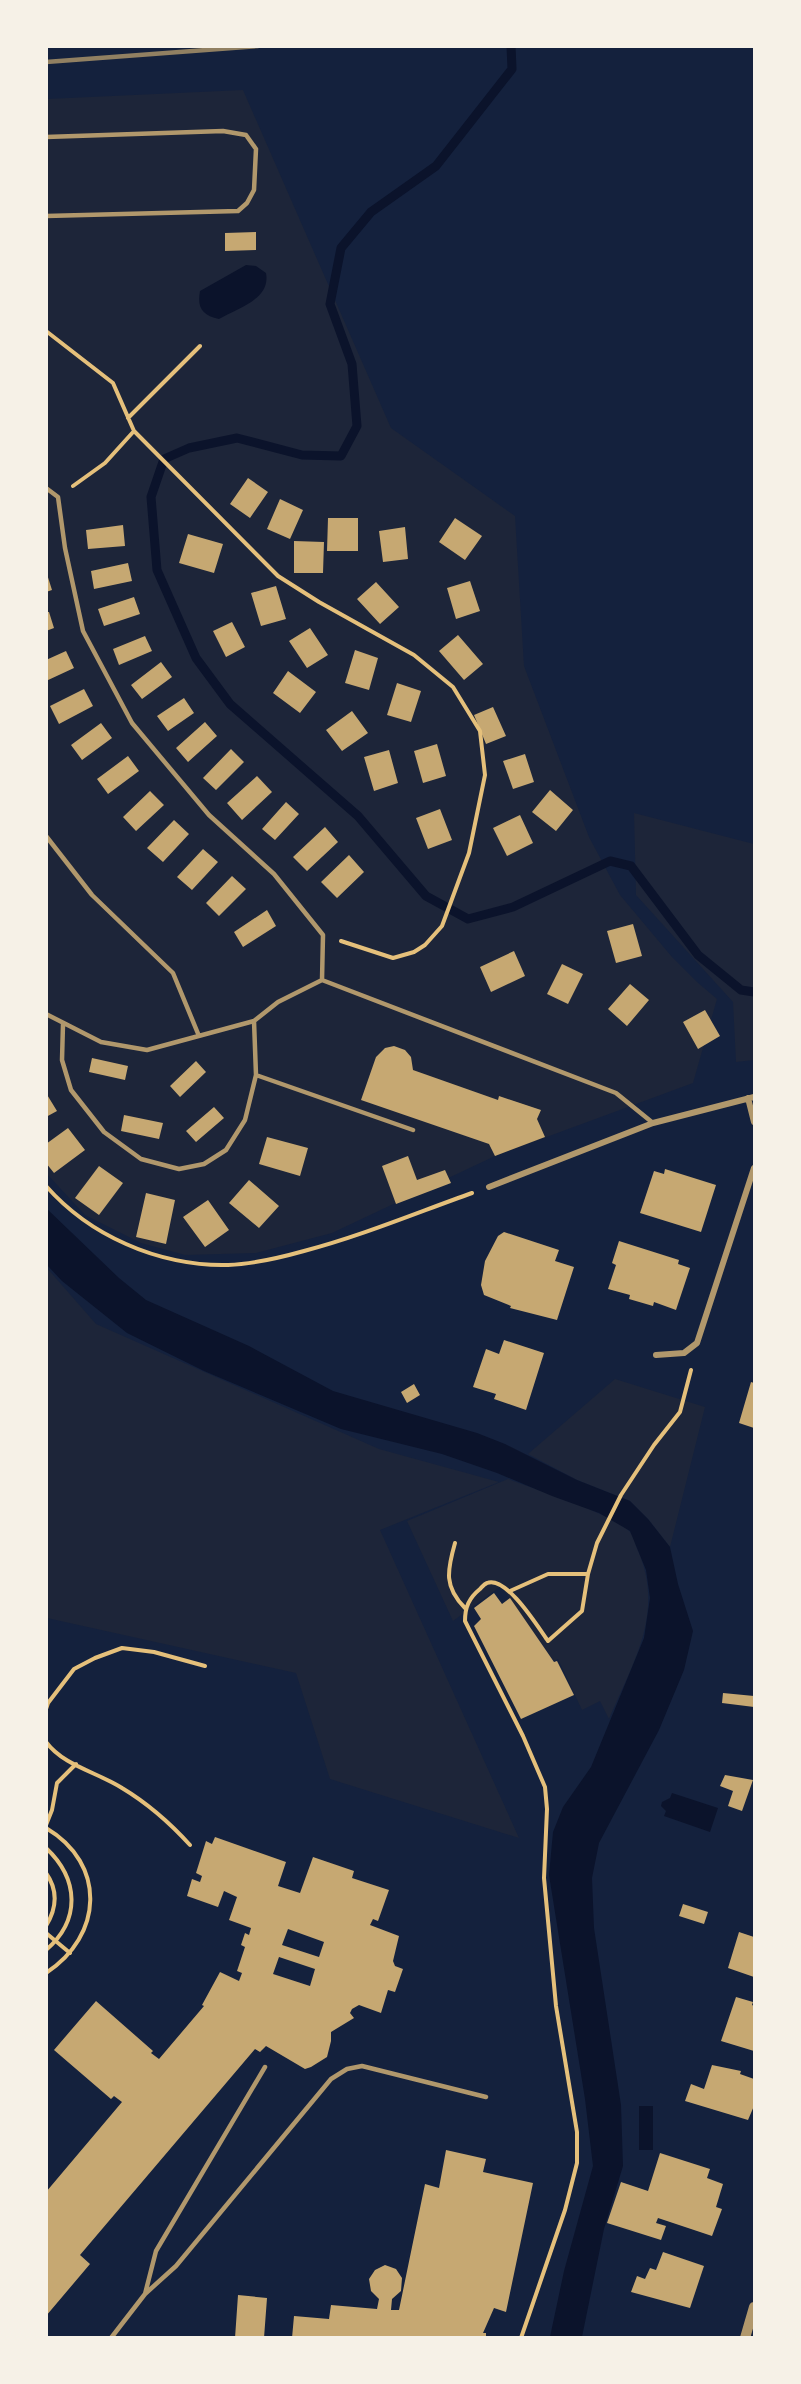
<svg xmlns="http://www.w3.org/2000/svg" width="801" height="2384" font-family="'Work Sans',sans-serif">
  <style>
    .green { fill: #1d2539 }
    .water { fill: #0b132b }
    .lines { fill: none; stroke-linecap: round; stroke-linejoin: round }
    .stream { stroke: #0b132b; stroke-width: 9 }
    .building { fill: #c6a872; fill-rule: evenodd }
    .path { stroke: #e5c07b; stroke-width: 4 }
    .service { stroke: #b1986c; stroke-width: 4.5 }
    .minor { stroke: #b1986c; stroke-width: 6 }
    .tertiary { stroke: #b1986c; stroke-width: 10 }
    .rail { stroke: #918062; stroke-width: 4.5 }
  </style>
  <rect width="100%" height="100%" fill="#14213d"/>
  <path class="green" d="M243,90L391,428L515,516L524,666L589,837L620,895L672,957L697,982L717,999L693,1083L495,1156L332,1233L256,1253L185,1255L141,1243L85,1215L47,1174V99Z
    M634,813L754,844V1060L736,1062L733,1002L636,895Z
    M47,1268L96,1324L379,1449L499,1482L380,1530L519,1838L330,1779L296,1673L47,1618Z
    M615,1379L705,1407L670,1547L648,1519L630,1501L577,1480L528,1454Z
    M508,1479C532,1488 618,1516 630,1532C634,1537 636,1547 639,1553C664,1614 633,1663 609,1719L600,1701L582,1710L558,1659L554,1661L501,1586L453,1621L407,1521Z"/>
  <path class="water" d="M246,265L256,266L266,273C271,299 238,308 219,319C202,315 197,308 200,291Z
    M46,1208L119,1278L146,1300L249,1346L333,1391L477,1433L505,1444L577,1480L630,1501L648,1519L670,1547L678,1584L693,1631L684,1670L659,1730L599,1843L592,1878L594,1928L621,2105L623,2166L604,2229L582,2337H550L564,2271L593,2166L585,2099L549,1875L553,1832L563,1807L591,1767L644,1638L650,1598L646,1570L630,1531L599,1513L552,1496L497,1473L442,1454L341,1429L204,1371L127,1333L62,1281L47,1265Z
    M672,1793L718,1808L710,1832L664,1816L666,1811L661,1806L662,1802L670,1798Z
    M639,2106H653V2150H639Z"/>
  <g class="lines">
    <path class="stream" d="M511,46L512,69L436,166L371,212L341,248L330,304L352,364L357,426L341,456L302,455L237,438L189,448L164,459L151,497L157,570L196,658L230,704L358,816L426,896L468,919L513,907L610,861L631,866L698,955L741,990L754,992"/>
  </g>
  <path class="building" d="M256,232V250L225,251V233Z
    M248,478L268,492L250,518L230,504Z
    M280,499L303,510L290,539L267,529Z
    M328,518H358V551H327Z
    M455,518L482,536L465,560L439,542Z
    M123,525L125,546L88,549L86,530Z
    M405,527L408,559L383,562L379,531Z
    M188,534L223,544L214,573L179,563Z
    M294,541L324,542L323,573H294Z
    M128,563L132,581L94,589L91,571Z
    M46,571L52,590L46,592Z
    M470,581L480,611L456,619L447,588Z
    M376,582L399,607L380,624L357,599Z
    M276,586L286,619L261,626L251,593Z
    M134,597L140,614L104,626L98,609Z
    M46,612H49L54,628L46,631Z
    M232,622L245,647L226,657L213,631Z
    M310,628L328,655L307,668L289,641Z
    M458,635L483,664L464,680L439,651Z
    M145,636L152,651L119,665L113,649Z
    M355,650L378,658L369,690L345,683Z
    M66,651L74,668L46,681V660Z
    M161,662L172,677L142,699L131,685Z
    M288,671L316,692L300,713L273,693Z
    M397,683L421,691L411,722L387,715Z
    M84,689L93,706L59,724L50,706Z
    M184,698L194,713L168,731L157,716Z
    M493,707L506,736L486,744L474,715Z
    M352,711L368,733L342,751L326,730Z
    M205,722L217,736L188,762L176,748Z
    M101,723L112,738L82,760L71,745Z
    M437,744L446,776L423,783L414,751Z
    M231,749L244,762L216,790L203,778Z
    M389,750L398,783L374,791L364,757Z
    M525,754L534,782L513,789L503,761Z
    M128,756L139,771L108,794L97,779Z
    M257,776L272,792L242,820L227,803Z
    M550,790L573,810L556,831L532,812Z
    M150,791L164,805L136,831L123,817Z
    M286,802L299,814L275,840L262,829Z
    M440,809L452,840L428,849L416,818Z
    M520,815L533,843L507,856L493,828Z
    M174,820L189,834L163,862L147,848Z
    M325,827L338,842L307,871L293,857Z
    M203,849L218,862L192,890L177,877Z
    M349,855L364,872L337,898L321,882Z
    M232,876L246,889L219,916L206,903Z
    M267,910L276,926L243,947L234,932Z
    M633,924L642,956L616,963L607,931Z
    M514,951L525,976L491,992L480,967Z
    M562,964L583,974L568,1004L547,994Z
    M630,984L649,1000L627,1026L608,1009Z
    M705,1010L720,1036L698,1049L683,1022Z
    M394,1046L405,1050L411,1057L413,1070L498,1100L499,1096L541,1110L537,1119L545,1137L495,1156L489,1144L361,1100L376,1057L385,1048Z
    M92,1058L128,1066L125,1080L89,1072Z
    M196,1061L206,1072L180,1097L170,1086Z
    M46,1093L57,1111L46,1117Z
    M214,1107L224,1118L196,1142L186,1131Z
    M124,1115L163,1123L159,1139L121,1131Z
    M68,1128L85,1150L54,1173L46,1163V1144Z
    M267,1137L308,1148L300,1176L259,1164Z
    M408,1156L417,1180L445,1170L451,1183L396,1204L382,1166Z
    M99,1166L123,1183L99,1215L75,1198Z
    M665,1169L716,1185L701,1232L640,1213L654,1171L664,1174Z
    M249,1180L279,1206L259,1228L229,1203Z
    M146,1193L175,1200L166,1244L136,1237Z
    M208,1200L229,1230L205,1247L183,1217Z
    M504,1232L559,1250L555,1261L574,1267L557,1320L510,1308L511,1306L484,1295L481,1285L485,1261L498,1236Z
    M619,1241L679,1260L678,1264L690,1268L676,1310L654,1302L653,1306L629,1299L630,1295L608,1289L616,1265L612,1263Z
    M504,1340L544,1353L526,1410L494,1399L496,1394L473,1387L486,1349L499,1354Z
    M751,1382L754,1383V1428L739,1423Z
    M414,1384L420,1395L407,1403L401,1392Z
    M494,1593L502,1604L510,1598L554,1662L557,1661L574,1695L521,1719L474,1626L481,1619L474,1608Z
    M723,1693L754,1696V1707L722,1703Z
    M725,1775L753,1780L742,1811L728,1806L733,1791L720,1786Z
    M215,1837L286,1862L278,1886L300,1893L313,1857L354,1871L352,1878L389,1890L378,1921L373,1919L370,1925L399,1936L393,1961L395,1966L403,1969L395,1992L388,1990L381,2013L359,2005L352,2009L350,2013L354,2018L331,2032V2041L327,2057L311,2067L305,2069L266,2046L260,2052L255,2049L80,2255L90,2264L46,2316V2192L122,2102L114,2096L111,2099L54,2050L96,2001L153,2051L151,2053L159,2059L204,2006L202,2005L220,1972L239,1981L242,1973L237,1971L245,1947L241,1945L245,1933L249,1935L251,1928L229,1920L237,1897L224,1891L218,1907L187,1896L192,1879L200,1882L202,1876L196,1873L206,1841L212,1844ZM288,1929L324,1942L319,1957L282,1945ZM279,1957L315,1969L310,1986L273,1974Z
    M683,1904L708,1912L704,1924L679,1916Z
    M739,1932L754,1937V1977L728,1968Z
    M736,1997L753,2002L752,2005L754,2006V2051L721,2041Z
    M712,2065L741,2071L740,2074L754,2079L753,2097L754,2106L748,2120L685,2101L691,2084L704,2089Z
    M446,2150L486,2159L483,2172L533,2183L506,2312L494,2308L483,2333H486V2338H292L294,2316L329,2319L331,2305L377,2309L379,2299L371,2291L369,2279L375,2270L385,2265L396,2269L402,2278L401,2291L392,2299L391,2310H399L425,2184L439,2188Z
    M660,2153L710,2169L707,2178L723,2184L716,2207L722,2209L712,2236L658,2218L656,2223L666,2226L661,2240L607,2223L621,2182L648,2191Z
    M663,2252L704,2266L690,2308L631,2292L637,2276L645,2279L650,2268L656,2270Z
    M238,2295L267,2298L264,2338H235Z"/>
  <g class="lines">
    <path class="path" d="M46,331L113,383L134,431L278,576L319,602L414,655L453,687L480,731L485,775L469,853L442,926L425,945L414,952L393,958L341,941
      M128,418L200,346
      M73,486L105,463L134,431
      M46,1186C69,1212 94,1230 126,1244C157,1258 194,1266 228,1265C254,1264 279,1258 304,1251C361,1236 416,1213 472,1193
      M455,1543C447,1571 444,1587 465,1608
      M510,1591L548,1574H588
      M46,1709L48,1703L74,1669L95,1658L122,1648L154,1652L205,1666
      M46,1742C64,1766 97,1772 122,1788C147,1803 170,1823 190,1845
      M46,1825L52,1810L57,1783L76,1764
      M46,1828C107,1864 103,1936 46,1973
      M46,1848C79,1879 81,1920 46,1950
      M46,1873C58,1890 57,1908 46,1926
      M46,1933L70,1953
      M521,2338L565,2210L577,2163V2132L556,2006L544,1878L547,1809L545,1787L523,1736L465,1621C465,1607 469,1598 480,1589C482,1587 484,1584 487,1583C506,1575 538,1627 548,1641L582,1611L588,1574L597,1543L621,1495L654,1445L680,1412L691,1370"/>
    <path class="service" d="M46,137L223,131L246,135L256,149L254,190L247,203L238,211L46,216
      M46,488L58,497L65,548L83,631L132,723L209,815L274,874L323,935L322,980
      M46,836L92,895L173,973L199,1036
      M46,1014L101,1042L147,1050L254,1021L278,1002L322,980L616,1093L653,1123
      M63,1024L62,1060L71,1090L104,1132L141,1159L179,1169L204,1164L226,1150L245,1120L256,1075L254,1021
      M256,1075L413,1130
      M145,2294L156,2251L265,2067
      M111,2338L145,2294L176,2266L331,2079L347,2069L362,2066L486,2097"/>
    <path class="minor" d="M748,1098L754,1122
      M489,1187L653,1123L754,1097
      M656,1355L684,1353L697,1343L754,1168"/>
    <path class="tertiary" d="M745,2338L754,2307"/>
    <path class="rail" d="M46,62L258,46"/>
  </g>
  <rect width="801" height="2384" fill="none" stroke="#f6f1e7" stroke-width="96"/>
</svg>
